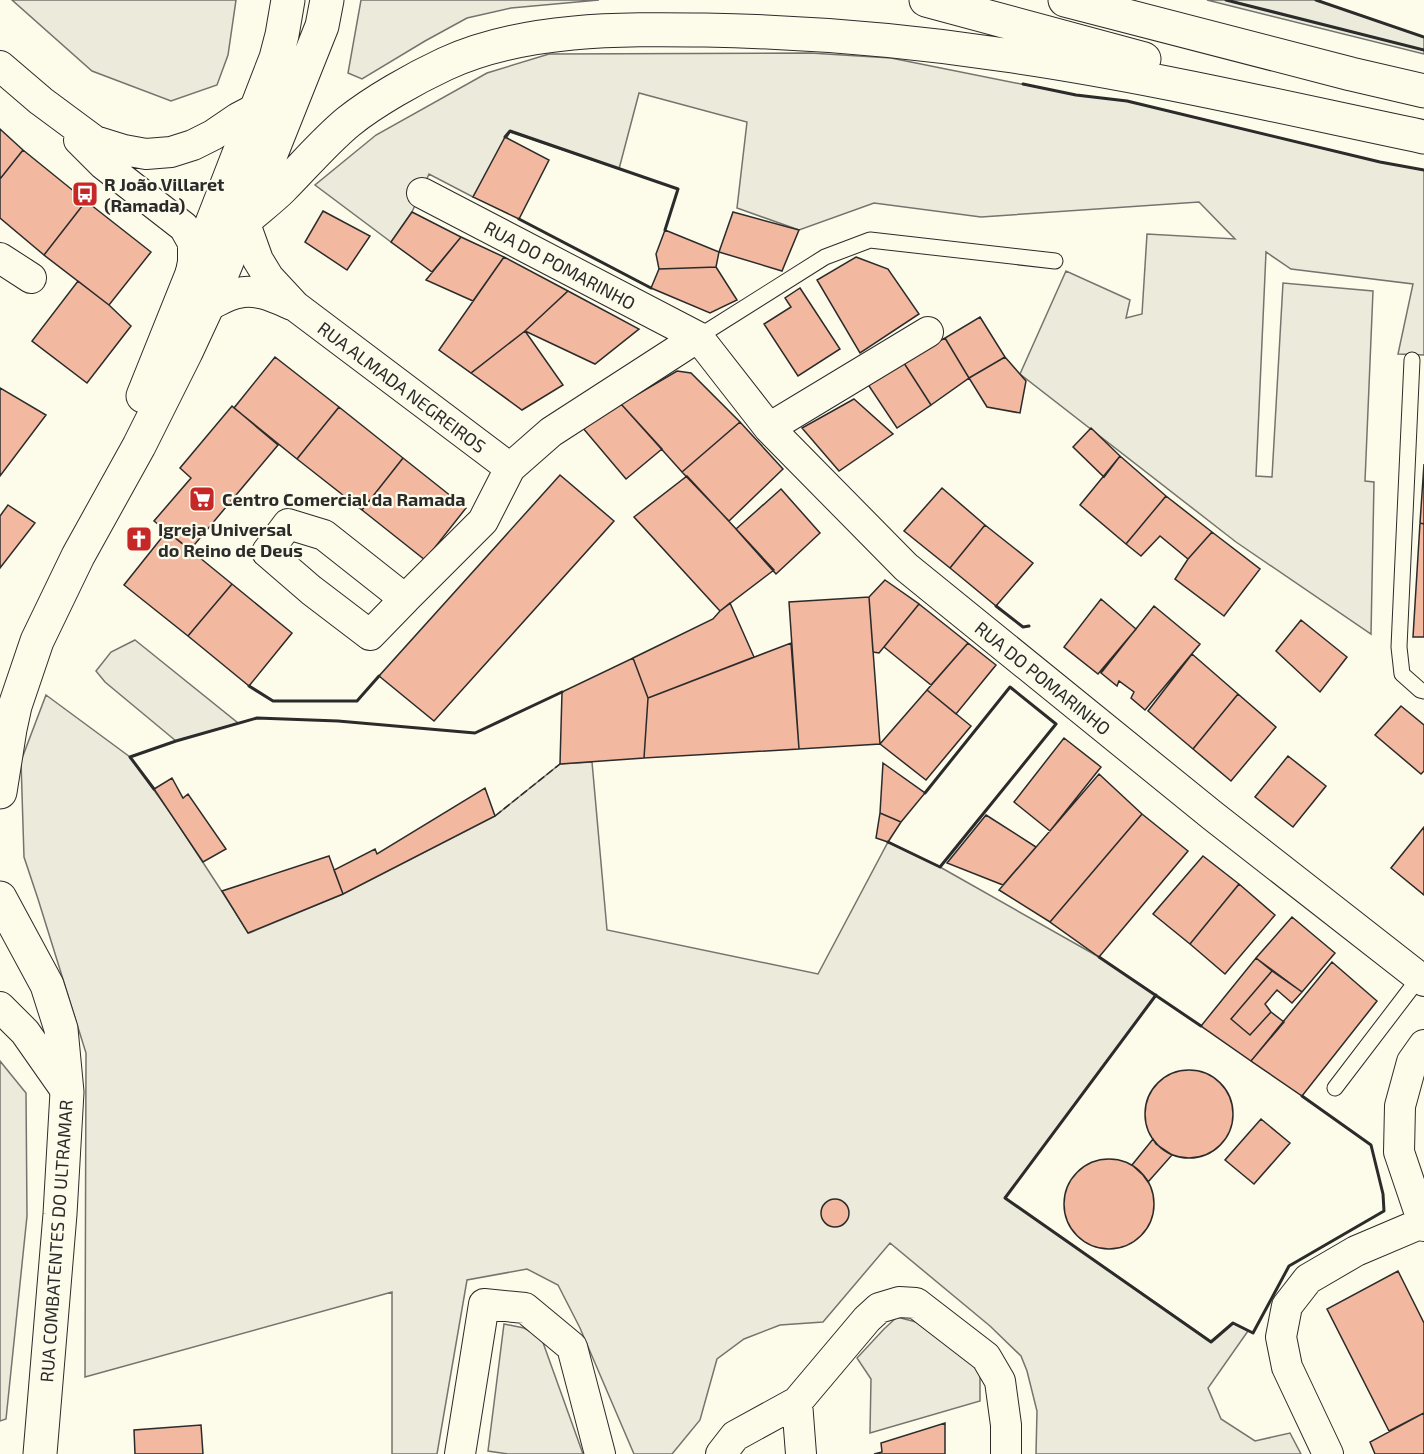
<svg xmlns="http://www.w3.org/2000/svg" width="1424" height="1454" font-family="'Exo 2',sans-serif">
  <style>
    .green { fill: #ecebdb; stroke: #74746e; stroke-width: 1.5 }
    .building { fill: #f2b8a0; stroke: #2b2b2b; stroke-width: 1.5 }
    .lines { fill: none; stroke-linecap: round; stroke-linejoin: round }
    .lane-casing { stroke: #2b2b2b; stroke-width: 17 }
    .street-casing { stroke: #2b2b2b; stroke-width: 32 }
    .secondary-casing { stroke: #2b2b2b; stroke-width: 35 }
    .primary-casing { stroke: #2b2b2b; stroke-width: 35 }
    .lane { stroke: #fdfbea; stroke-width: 15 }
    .street { stroke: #fdfbea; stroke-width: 30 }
    .secondary { stroke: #fdfbea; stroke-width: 33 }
    .primary { stroke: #fdfbea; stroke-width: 33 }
    .fence { stroke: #2b2b2b; stroke-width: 1.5; stroke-dasharray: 8 3; stroke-linecap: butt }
    .wall { stroke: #2b2b2b; stroke-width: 3 }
    .labels { text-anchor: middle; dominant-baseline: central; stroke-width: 4.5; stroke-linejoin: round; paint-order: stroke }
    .poi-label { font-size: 18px; font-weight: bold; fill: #2b2b2b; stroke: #fdfbea; text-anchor: start }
    .street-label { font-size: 18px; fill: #2b2b2b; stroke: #fdfbea }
  </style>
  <rect width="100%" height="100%" fill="#fdfbea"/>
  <path class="green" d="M12,0H236L228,55L217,85L171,101L92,71Z
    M361,0H599L511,8L467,18L425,41L362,79L348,73Z
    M1207,0H1316L1424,37V54Z
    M810,53L891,58L1076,95L1127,101L1380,162L1424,170V355L1398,354L1413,284L1291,269L1266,252L1256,476L1272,477L1283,283L1373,291L1365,481L1374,482L1371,634L1236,542L1020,374L1066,271L1130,300L1126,318L1142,314L1147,234L1235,239L1199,202L981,217L874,203L799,230L737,208L747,122L639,93L619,169L510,132L473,197L429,174L412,212L391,242L315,185L376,135L487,73L549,54Z
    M135,640L238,723L176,741L105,682L96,671L111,652Z
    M46,695L130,757L172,815L249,933L343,894L495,816L560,764L592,762L607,930L818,974L888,842L940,867L1099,957L1156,995L1005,1198L1211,1341L1233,1323L1248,1331L1208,1388L1221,1419L1255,1441L1290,1433L1301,1454H1036L1037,1411L1027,1371L1021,1356L990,1326L890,1243L823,1322L780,1325L744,1339L717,1359L700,1420L672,1454H634L580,1328L558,1285L527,1269L467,1280L437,1454H392V1292L85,1377L86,1053L38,899L24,857L21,761Z
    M0,1061L26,1093L27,1216L6,1419L0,1421Z
    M897,1317L916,1322L980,1370V1401L870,1433L871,1379L857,1358L884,1329Z
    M504,1324L524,1328L541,1337L583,1454H508L488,1451Z"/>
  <path class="building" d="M0,129L23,150L0,179Z
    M505,137L549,160L519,219L473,197Z
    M23,150L86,201L44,255L0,218V179Z
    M86,201L151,252L109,305L44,255Z
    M323,211L370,236L347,270L305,242Z
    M412,212L461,237L432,272L391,242Z
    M733,212L799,230L782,271L719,252Z
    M665,230L719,252L716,267L659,269L656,254Z
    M461,237L504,257L473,301L426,280Z
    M504,257L568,291L525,331L471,373L439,350Z
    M856,257L888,269L919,314L860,353L817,280Z
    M716,267L737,300L710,313L651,288L659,269Z
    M78,281L109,305L131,326L87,383L32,341Z
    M800,288L840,349L798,376L764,324L791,307L785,298Z
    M568,291L639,329L595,364L525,331Z
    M980,317L1005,357L969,378L945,338Z
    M525,331L563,385L522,410L471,373Z
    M945,338L969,378L931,405L902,360Z
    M275,357L339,407L297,459L234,408Z
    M1005,357L1026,381L1020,413L987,407L969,378Z
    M902,360L931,405L897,428L867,383Z
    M677,371L691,373L740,422L682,472L621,404Z
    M0,388L46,415L0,476Z
    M854,399L893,434L839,471L802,428Z
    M621,404L662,449L626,479L582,427Z
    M232,406L278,445L190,550L154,521L191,478L180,468Z
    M339,407L403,458L362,510L297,459Z
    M740,422L783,469L729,521L682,472Z
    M1091,428L1120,456L1104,477L1073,447Z
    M1120,456L1166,496L1126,544L1080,505Z
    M403,458L466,508L425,560L362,510Z
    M1424,464V524L1420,523Z
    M560,475L614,521L434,721L379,676Z
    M687,476L774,570L720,611L634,517Z
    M942,488L985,525L950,568L904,531Z
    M781,489L820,533L776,574L736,529Z
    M1166,496L1212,532L1188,559L1160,536L1141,556L1126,544Z
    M8,505L35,523L0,568V516Z
    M1420,523L1424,524V637H1413Z
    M985,525L1033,563L996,606L950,568Z
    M167,531L232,584L188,636L124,585Z
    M1212,532L1260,569L1224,616L1175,579L1188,559Z
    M885,580L919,604L879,653L873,652L869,597Z
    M232,584L292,633L249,686L188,636Z
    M869,597L880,744L799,749L789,602Z
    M1101,599L1136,629L1098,674L1064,647Z
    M730,603L754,657L648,698L633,658L713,619L720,611Z
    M919,604L968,643L931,685L884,647Z
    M1154,606L1200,644L1145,710L1131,698L1134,692L1119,681L1117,686L1101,673Z
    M1301,620L1347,657L1320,692L1276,651Z
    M791,643L799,749L644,758L648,698Z
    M968,643L996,665L956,714L927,690Z
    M1192,654L1238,694L1193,749L1148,711Z
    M633,658L648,698L644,758L560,764L562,692Z
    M927,690L971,726L926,780L880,744Z
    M1238,694L1276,727L1231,781L1193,749Z
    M1401,706L1424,725V771L1421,774L1375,735Z
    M1064,738L1101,767L1050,831L1014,802Z
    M1288,756L1326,786L1293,827L1255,797Z
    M883,763L925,793L901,822L880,813Z
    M1099,774L1142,814L1050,922L999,890Z
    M172,778L183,798L188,794L226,849L203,862L154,789Z
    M485,788L495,816L343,894L334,870L375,849L377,854Z
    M880,813L901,822L888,842L876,838Z
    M1142,814L1188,851L1099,957L1050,922Z
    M986,815L1036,847L1003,885L947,863Z
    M1424,827V895L1391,868Z
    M329,856L343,894L248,933L222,891Z
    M1203,856L1239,884L1190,944L1153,914Z
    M1239,884L1275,915L1225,974L1190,944Z
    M1292,917L1335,953L1302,992L1256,958Z
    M1256,958L1272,971L1231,1019L1250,1035L1271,1012L1284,1022L1251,1061L1201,1026Z
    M1332,962L1377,1001L1302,1096L1251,1061Z
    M1272,971L1302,992L1292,1003L1277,990L1265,1004L1271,1012L1250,1035L1231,1019Z
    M1145 1114a44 44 0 1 1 88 0a44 44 0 1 1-88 0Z
    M1261,1119L1290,1143L1254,1184L1225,1160Z
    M1153,1139L1156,1144L1172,1155L1148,1182L1143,1175L1132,1165Z
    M1064 1204a45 45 0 1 1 90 0a45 45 0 1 1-90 0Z
    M821 1213a14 14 0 1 1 28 0a14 14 0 1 1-28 0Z
    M1398,1271L1424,1323V1413L1389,1431L1327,1309Z
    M1424,1413V1454H1375L1370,1442Z
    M945,1423V1454H874L882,1452L881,1443Z
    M201,1425L203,1454H135L134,1430Z"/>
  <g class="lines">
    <defs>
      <path id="lane" d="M698,337L825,257L870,240L1055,261
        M1412,360L1399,647L1402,674L1420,690L1424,691
        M1335,1088L1419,978"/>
      <path id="street" d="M0,66L41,101L95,141L124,150L146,154L171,152L193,145L213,135L238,118L257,108
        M79,140L103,164L184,227L193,243V262L190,277
        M244,221L258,260L269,278L295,306L510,468
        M0,258L31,278
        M207,306C217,302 227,295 238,293C256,288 276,298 292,305
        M698,337L769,428L906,567L1213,816L1424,981
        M769,428L928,332
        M405,599L370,635L311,590L267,552L288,524L324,535L405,599L483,521L510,468L551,432L698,337L422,193
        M0,1007L25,1032L67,1092
        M1424,1045L1412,1062L1400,1106L1399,1152L1424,1226
        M797,1402L801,1454
        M460,1454L484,1304L525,1308L572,1347L600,1454
        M721,1454L735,1436L797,1402L867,1319L879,1308L899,1302L916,1303L986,1357L1000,1381L1006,1425V1454
        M1328,1454L1287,1367L1281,1337L1287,1306L1308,1279L1356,1251L1422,1223"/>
      <path id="secondary" d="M0,898L47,985L61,1029L67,1092L60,1214L40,1454"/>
      <path id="primary" d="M926,0L1144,59
        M1065,0L1351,74L1424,91
        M244,221C256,210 270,200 282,188C304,166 324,142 348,122C374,101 415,78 445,64C523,28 620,29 705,30C805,32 905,40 1005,55C1145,75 1285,108 1424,137
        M143,396L202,249L276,58L282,35L288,0
        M0,792L10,729L15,706L37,641L78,556L139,446L186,352L219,281L257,189L322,26L327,0"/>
    </defs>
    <use href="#lane" class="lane-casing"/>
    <use href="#street" class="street-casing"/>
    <use href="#secondary" class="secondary-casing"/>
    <use href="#primary" class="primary-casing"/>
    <use href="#lane" class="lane"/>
    <use href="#street" class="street"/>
    <use href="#secondary" class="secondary"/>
    <use href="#primary" class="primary"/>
    <path class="fence" d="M495,816L560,764"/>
    <path class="wall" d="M1226,0L1424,50
      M1316,0L1424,37
      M1023,84L1076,95L1127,101L1380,162L1424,170
      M505,137L510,131L678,189L665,230
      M519,219L651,288
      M996,606L1023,627L1029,626
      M249,686L273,701H357L379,676
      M154,789L130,757L176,741L257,718L338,721L475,733L562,692
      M888,842L940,867L1056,724L1010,687L925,793
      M1099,957L1201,1026
      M1156,995L1005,1198L1211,1342L1233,1323L1253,1333L1289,1266L1384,1211L1383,1194L1371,1145L1302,1096"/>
  </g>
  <defs>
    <symbol id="bus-square" viewBox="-11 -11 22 22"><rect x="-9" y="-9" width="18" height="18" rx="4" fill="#c62828" stroke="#fdfbea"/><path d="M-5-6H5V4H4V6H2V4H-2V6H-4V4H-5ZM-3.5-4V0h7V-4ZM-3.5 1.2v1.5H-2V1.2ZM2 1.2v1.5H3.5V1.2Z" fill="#fff"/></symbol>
    <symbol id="supermarket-square" viewBox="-11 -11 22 22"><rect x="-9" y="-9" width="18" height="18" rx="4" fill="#c62828" stroke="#fdfbea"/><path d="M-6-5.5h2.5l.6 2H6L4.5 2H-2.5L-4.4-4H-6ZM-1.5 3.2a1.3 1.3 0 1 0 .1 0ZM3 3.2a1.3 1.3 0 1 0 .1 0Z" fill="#fff"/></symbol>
    <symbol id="church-square" viewBox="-11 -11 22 22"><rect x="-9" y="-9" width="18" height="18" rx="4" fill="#c62828" stroke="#fdfbea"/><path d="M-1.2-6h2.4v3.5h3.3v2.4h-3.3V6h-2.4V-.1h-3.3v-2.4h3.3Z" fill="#fff"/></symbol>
  </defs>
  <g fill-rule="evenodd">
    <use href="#bus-square" x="70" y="179" width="30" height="30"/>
    <use href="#supermarket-square" x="187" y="484" width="30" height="30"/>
    <use href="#church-square" x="124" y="524" width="30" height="30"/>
  </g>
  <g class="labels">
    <g class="poi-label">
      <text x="104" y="184">R João Villaret<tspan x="104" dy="21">(Ramada)</tspan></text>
      <text x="222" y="499">Centro Comercial da Ramada</text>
      <text x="158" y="529">Igreja Universal<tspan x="158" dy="21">do Reino de Deus</tspan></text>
    </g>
    <g class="street-label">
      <text transform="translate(560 265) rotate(28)">RUA DO POMARINHO</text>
      <text transform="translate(402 387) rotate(37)">RUA ALMADA NEGREIROS</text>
      <text transform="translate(1043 678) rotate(39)">RUA DO POMARINHO</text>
      <text transform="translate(56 1241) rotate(-86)">RUA COMBATENTES DO ULTRAMAR</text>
    </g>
  </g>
</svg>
